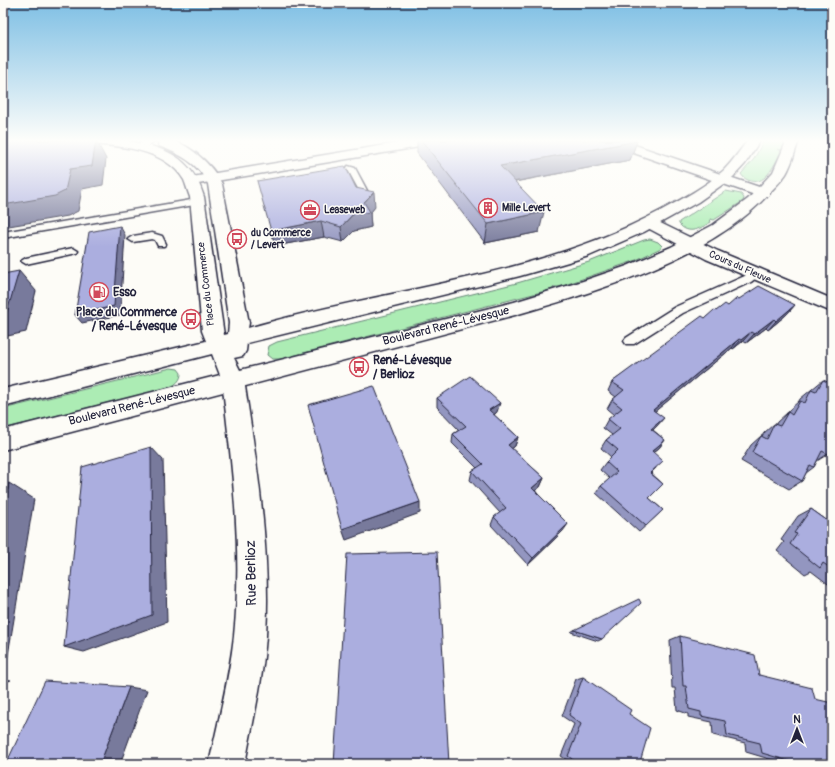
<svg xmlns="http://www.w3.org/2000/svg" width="835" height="767" font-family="Pangolin,sans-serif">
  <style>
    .green { fill: #acecb4; stroke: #678778 }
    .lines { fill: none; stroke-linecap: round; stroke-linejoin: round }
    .service-casing { stroke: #22223b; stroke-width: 3 }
    .minor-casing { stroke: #22223b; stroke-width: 3 }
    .tertiary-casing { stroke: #22223b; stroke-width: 3 }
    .service { fill: #fdfcf7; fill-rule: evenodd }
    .minor { fill: #fdfcf7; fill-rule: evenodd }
    .tertiary { fill: #fdfcf7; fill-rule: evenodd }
    .wall { fill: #9396c0; stroke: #22223b }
    .shaded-wall { fill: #787a9c; stroke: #22223b }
    .building { fill: #abaedf; stroke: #22223b }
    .labels { text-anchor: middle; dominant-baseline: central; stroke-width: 3; stroke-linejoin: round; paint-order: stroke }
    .far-poi-label { font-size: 10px; font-weight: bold; fill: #22223b; stroke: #fdfcf7; text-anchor: start }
    .far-street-label { font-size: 10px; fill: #22223b; stroke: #fdfcf7 }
    .poi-label { font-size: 12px; font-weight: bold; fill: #22223b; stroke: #fdfcf7; text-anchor: start }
    .street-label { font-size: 12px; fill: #22223b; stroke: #fdfcf7 }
    .near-street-label { font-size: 14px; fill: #22223b; stroke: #fdfcf7 }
  </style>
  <rect width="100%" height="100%" fill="#fdfcf7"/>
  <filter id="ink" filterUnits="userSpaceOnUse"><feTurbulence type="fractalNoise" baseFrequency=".025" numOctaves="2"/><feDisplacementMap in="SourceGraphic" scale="8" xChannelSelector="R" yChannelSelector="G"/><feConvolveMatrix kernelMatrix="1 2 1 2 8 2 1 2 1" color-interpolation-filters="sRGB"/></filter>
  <g filter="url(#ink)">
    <path class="green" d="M764,140H785L782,150L777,149L782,151C775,162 767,185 751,181C747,180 743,178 741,174L754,159Z
      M726,191L741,194L744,198L743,201L714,220L710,219L711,222C701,228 689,236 679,224V222Z
      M650,239L658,242L662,246L661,248L634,261L559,287H554L553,289L280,359H272L267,355L269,346L277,342L517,283L589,262L644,240Z
      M171,368L178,369L181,373C181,380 177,383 171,387L3,429V409Z"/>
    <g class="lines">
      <defs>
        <path id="service" d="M147,140H156L142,149H136V145Z
          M348,166L355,168L371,198L370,200L367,201L363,198L347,168Z
          M197,199L200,200V204L3,238V232Z
          M152,233L162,236L166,244L164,246H158L155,240L152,239L133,242L128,239L133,236Z
          M73,248L78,251L77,253L26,264L21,261L26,258Z
          M756,271L761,274L751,282L683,313L634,344H626L624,341L626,338L675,307Z"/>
        <path id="minor" d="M416,140H443L437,144L192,185L187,184L185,181L187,178L192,177Z
          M603,140H620L768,190L770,193L768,196H758L605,143Z
          M650,218L718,251L832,299V312L706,259L644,226L642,223L644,220Z
          M233,371L241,374L244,380C257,464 271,550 266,636C263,679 253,721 245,764H209C218,722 229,680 234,636C243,551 232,465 222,380L225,374Z"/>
        <path id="tertiary" d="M61,140C93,135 159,139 184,163C195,173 200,184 204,197L224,335L228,334L229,323L208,184C198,163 180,154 159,146L158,143L159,140C182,135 213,165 222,184L249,323L248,328C385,288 533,279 660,211C682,199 705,187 724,170C733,161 740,150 748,140H760L745,164L733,177L698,202L644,232L589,256L520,276L247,343L246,351L243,356L234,358L240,370L514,302L583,281L627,266L671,247L713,225L748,199L773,172L787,140H799C795,151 792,164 786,174C782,180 777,185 772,190C715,257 598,291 515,315L3,450V430L220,375L212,354L3,407V389L206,341L202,331L190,197C188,192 186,185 184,180C165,148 116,145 84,144C77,144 65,146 61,140Z"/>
      </defs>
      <use href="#service" class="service-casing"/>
      <use href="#minor" class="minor-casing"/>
      <use href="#tertiary" class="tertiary-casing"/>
      <use href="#service" class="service"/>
      <use href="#minor" class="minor"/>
      <use href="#tertiary" class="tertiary"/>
    </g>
    <path class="wall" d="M417,140H478L479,141H637L630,160L515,182L539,232L485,243L417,153Z
      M356,188L375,207L370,213L371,227L354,231L343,242L324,237L275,246Z
      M739,299L795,305L786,315L768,330L766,328L746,343L743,341L733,349L732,348L655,411L657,426L653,430L665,440L659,448L653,452L656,468L651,473L663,484L649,498L663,510L639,532L596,493L601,486L610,479L600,470L606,462L611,457L601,448L606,440L612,435L603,428L608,419L614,415L607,409L612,400L616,397L608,391L612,382L705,318L716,311L728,306Z
      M823,380L832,384V447L830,448L828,454L817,461L814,467L806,473L802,481L789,489L741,461L751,445L761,436H762L764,433L774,424H776L777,422L787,413L789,410L799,401L800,399Z
      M437,398L497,412L494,415L518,437L515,446L512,449L544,478L540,487L535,490L563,531L528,565L491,525L494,517L500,513L470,480L472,471L477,468L452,443L453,434L459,430L437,407Z
      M811,509L832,524V587L811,571L805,574L777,551L784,542L781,540L798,516Z
      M574,630L602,639L598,641L571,632Z
      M680,636L759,675L832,764H786L746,752L745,743L713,735L712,722L688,717V714L677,710L675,688H672L670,640Z
      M583,677L629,714L640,762L642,764H569L570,762L561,756L574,724L562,716L576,679Z"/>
    <path class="shaded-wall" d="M96,140L106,159L103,185L82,189L78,211L68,216L3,227V205L70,169Z
      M637,141L630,160L497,185L500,166Z
      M374,192L375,207L370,213L371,227L354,231L343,242L341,227Z
      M544,212L539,232L485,243L488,224Z
      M321,221L324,237L275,246L271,231Z
      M120,226L125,235L120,315L82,323L75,315Z
      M19,271L36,291L26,332L3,337V313Z
      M795,305L786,315L768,330L776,321Z
      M774,319L766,328L746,343L754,334Z
      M751,332L743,341L733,349L741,340Z
      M739,339L732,348L647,418L653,410Z
      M500,403L497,412L487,420L489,410Z
      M664,418L657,426L645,437L651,429Z
      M518,437L515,446L505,454L508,445Z
      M665,440L659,448L645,459L652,451Z
      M151,447L163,460L167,622L84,652L64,647Z
      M544,478L540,487L528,496L532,488Z
      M9,483L34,499L4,679L11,680L3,683V512Z
      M420,502V513L346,540L342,529Z
      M568,524L563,531L528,565L533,558Z
      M129,687L147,690L120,764H100Z"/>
    <path class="building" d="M3,140H96L92,166L70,169L65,191L55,196L3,205Z
      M421,140H478L479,141L487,140H632L637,141L500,166L544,212L488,224Z
      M345,166L356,188L374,192L364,202L370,212L352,215L341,227L321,221L271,231L257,181Z
      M120,226L114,306L75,315L89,232Z
      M19,271L7,312L3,313V274Z
      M759,286L795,305L776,321L774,319L754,334L751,332L741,340L739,339L653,410L664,418L651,429L665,440L652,451L663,461L650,473L663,484L649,498L663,510L646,526L601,486L617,472L606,462L618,450L606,440L620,429L608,419L622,408L612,400L624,390L612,382L702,316L705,318L714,310L716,311L725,304L728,306L737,298L739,299Z
      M470,376L500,403L489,410L518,437L508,445L544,478L532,488L568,524L533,558L494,517L506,508L472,471L483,464L453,434L466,426L437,398Z
      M823,380L832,384V444L828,454L822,451L814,467L810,465L802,481L752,452L761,436L767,439L774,424L780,426L788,412L792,415L800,401L805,403L811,390L816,392Z
      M374,386L420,502L342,529L308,405Z
      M151,447L152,615L64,647L82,467Z
      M9,483L3,512V485Z
      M811,509L832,524V569L823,563L820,568L790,544L797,534L794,533Z
      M437,552L449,764H334L347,554Z
      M639,599L641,603L602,639L574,630Z
      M680,636L755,655L759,675L812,688L815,699L832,703V764H799L762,753L760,743L727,735L725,721L701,716V712L689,709L686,686H683Z
      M583,677L631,710L629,714L650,728L640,762L642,764H577V763L568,756L581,724L569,715Z
      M45,681L129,687L100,764H6Z"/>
  </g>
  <linearGradient id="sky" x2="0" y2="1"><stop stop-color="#7ebfe4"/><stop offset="0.57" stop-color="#fefefb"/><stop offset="1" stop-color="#fefefb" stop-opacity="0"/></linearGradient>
  <rect width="835" height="247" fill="url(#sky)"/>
  <defs>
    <symbol id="building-ring" viewBox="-11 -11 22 22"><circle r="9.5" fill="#fdfcf7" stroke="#d1495b" stroke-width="1.5"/><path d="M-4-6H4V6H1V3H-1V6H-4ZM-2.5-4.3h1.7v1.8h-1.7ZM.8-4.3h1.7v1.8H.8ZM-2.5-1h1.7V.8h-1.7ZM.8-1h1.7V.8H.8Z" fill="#d1495b"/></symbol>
    <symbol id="office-ring" viewBox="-11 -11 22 22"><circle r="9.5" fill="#fdfcf7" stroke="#d1495b" stroke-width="1.5"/><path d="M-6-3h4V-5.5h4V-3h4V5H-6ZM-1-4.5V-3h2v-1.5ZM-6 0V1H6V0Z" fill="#d1495b"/></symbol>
    <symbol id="bus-ring" viewBox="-11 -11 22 22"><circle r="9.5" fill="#fdfcf7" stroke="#d1495b" stroke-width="1.5"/><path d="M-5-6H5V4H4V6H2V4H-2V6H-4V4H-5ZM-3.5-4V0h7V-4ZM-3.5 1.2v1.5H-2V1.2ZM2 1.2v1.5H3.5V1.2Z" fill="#d1495b"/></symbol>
    <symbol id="fuel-ring" viewBox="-11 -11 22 22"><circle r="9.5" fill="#fdfcf7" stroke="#d1495b" stroke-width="1.5"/><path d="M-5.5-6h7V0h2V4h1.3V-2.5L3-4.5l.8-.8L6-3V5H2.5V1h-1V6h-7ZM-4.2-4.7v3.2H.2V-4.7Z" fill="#d1495b"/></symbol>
  </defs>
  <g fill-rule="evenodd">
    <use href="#building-ring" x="477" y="197" width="22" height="22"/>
    <use href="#office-ring" x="299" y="199" width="22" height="22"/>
    <use href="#bus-ring" x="226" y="228" width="22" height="22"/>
    <use href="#fuel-ring" x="88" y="281" width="22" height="22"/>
    <use href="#bus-ring" x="180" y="308" width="22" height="22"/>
    <use href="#bus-ring" x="348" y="356" width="22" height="22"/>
  </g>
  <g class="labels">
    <g class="far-poi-label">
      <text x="502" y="208">Mille Levert</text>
      <text x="324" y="210">Leaseweb</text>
      <text x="251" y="233">du Commerce<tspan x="251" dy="12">/ Levert</tspan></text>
    </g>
    <g class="far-street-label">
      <text transform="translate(740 267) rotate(24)">Cours du Fleuve</text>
      <text transform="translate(206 284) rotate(-97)">Place du Commerce</text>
    </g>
    <g class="poi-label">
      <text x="113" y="292">Esso</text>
      <text x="177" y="312" text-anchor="end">Place du Commerce<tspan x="177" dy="14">/ René-Lévesque</tspan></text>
      <text x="373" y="360">René-Lévesque<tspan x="373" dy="14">/ Berlioz</tspan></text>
    </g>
    <g class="street-label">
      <text transform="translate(446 326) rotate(-14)">Boulevard René-Lévesque</text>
      <text transform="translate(132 406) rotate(-14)">Boulevard René-Lévesque</text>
    </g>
    <g class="near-street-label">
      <text transform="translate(251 573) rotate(-91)">Rue Berlioz</text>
    </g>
  </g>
  <rect width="835" height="767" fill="none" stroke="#fdfcf7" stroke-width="16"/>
  <rect x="8" y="8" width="819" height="751" fill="none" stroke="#22223b" stroke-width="1.5" filter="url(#ink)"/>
  <g transform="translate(797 729)" stroke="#fdfcf7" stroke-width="3" paint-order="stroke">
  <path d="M0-3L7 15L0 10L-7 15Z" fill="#22223b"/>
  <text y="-6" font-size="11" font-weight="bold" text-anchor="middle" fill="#22223b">N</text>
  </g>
</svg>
